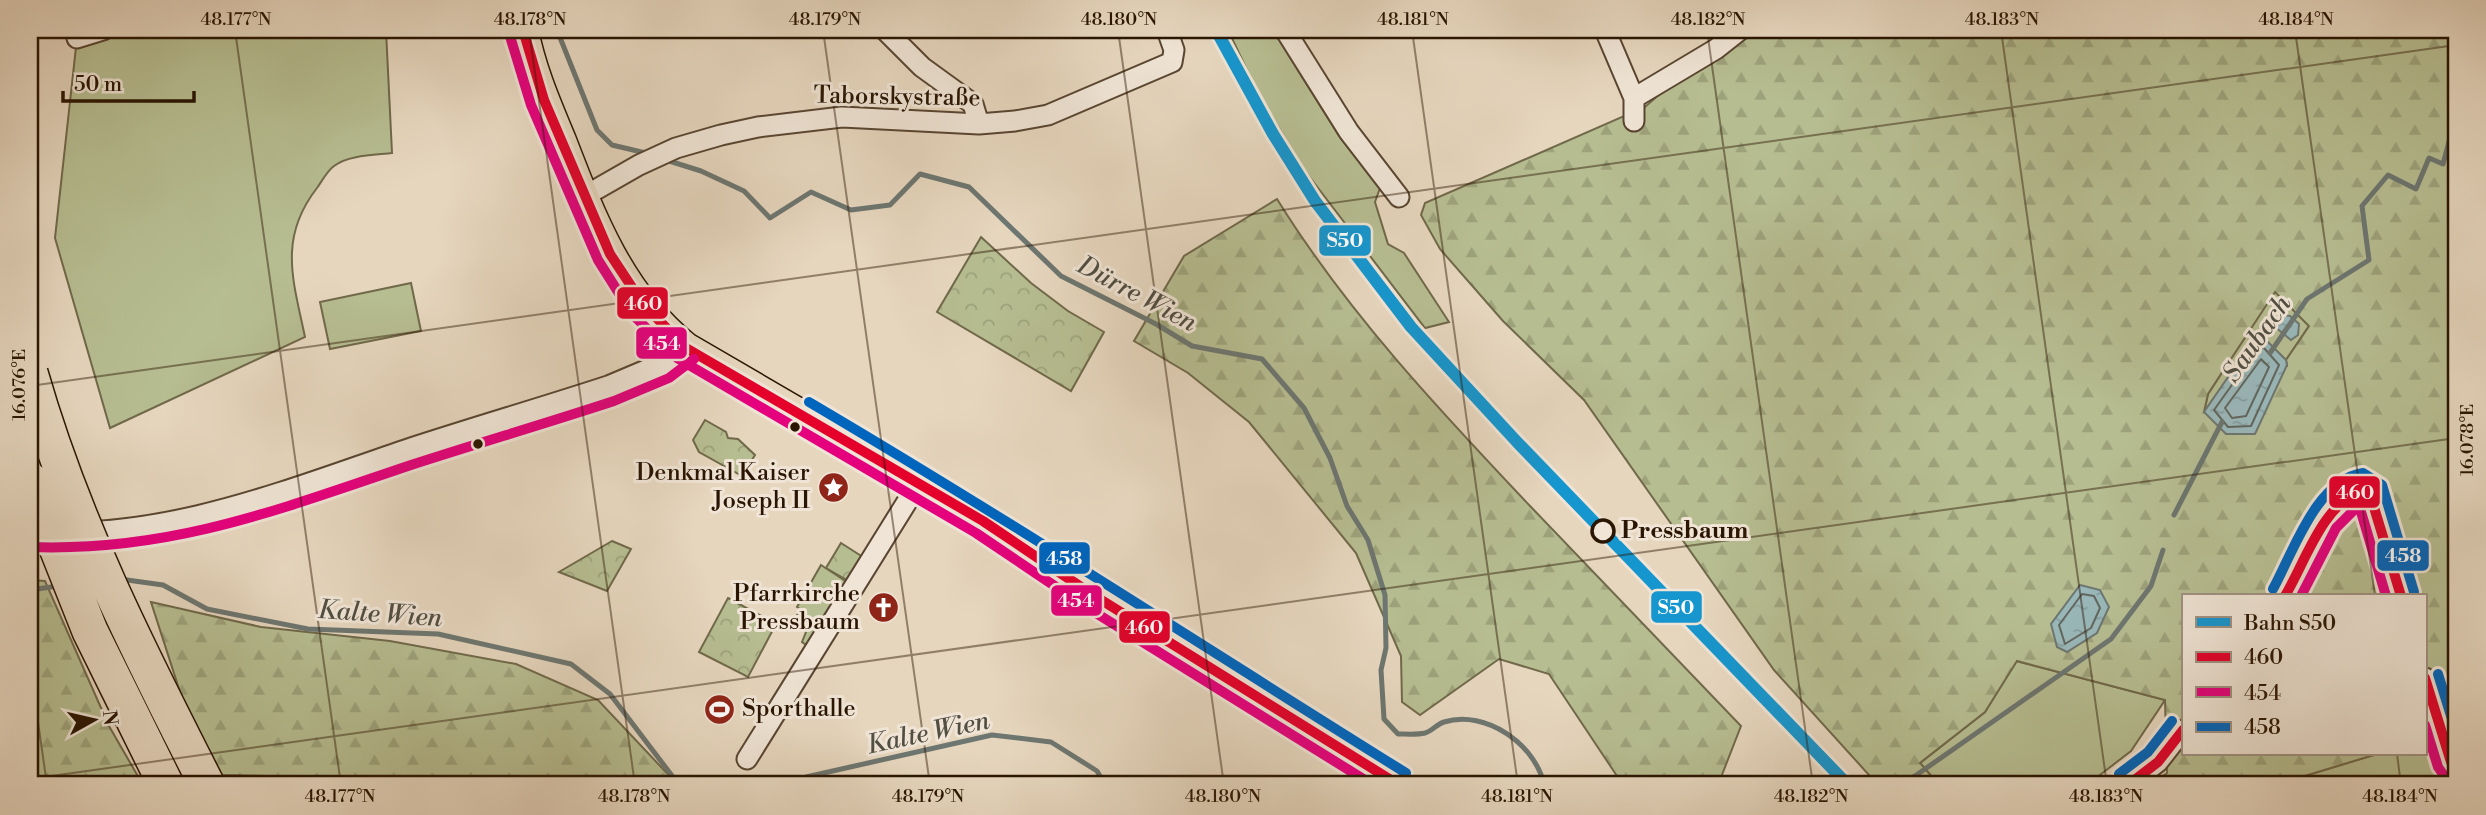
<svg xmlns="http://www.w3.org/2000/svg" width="2486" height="815" font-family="'Libre Bodoni',serif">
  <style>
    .grass { fill: #b6bd91; stroke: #70694a; stroke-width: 2 }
    .forest { fill: url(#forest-firs); stroke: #70694a; stroke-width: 2; fill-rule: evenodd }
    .park { fill: url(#park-crowns); stroke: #70694a; stroke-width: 2 }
    .water { fill: url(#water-ripples); stroke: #6d7670; stroke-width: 2 }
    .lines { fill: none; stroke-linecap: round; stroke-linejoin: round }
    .shore { stroke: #62665e; stroke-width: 2 }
    .stream { stroke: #6d7670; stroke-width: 5 }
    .minor-casing { stroke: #594531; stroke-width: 23 }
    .tertiary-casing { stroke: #594531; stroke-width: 28 }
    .primary-casing { stroke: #2a1502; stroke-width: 33 }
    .minor { stroke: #efe4d5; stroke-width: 19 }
    .tertiary { stroke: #efe4d5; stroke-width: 24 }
    .primary { stroke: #e6d6be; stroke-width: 30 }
    .motorway-bridge-casing { stroke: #2a1502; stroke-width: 38; stroke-linecap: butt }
    .motorway-bridge { stroke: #e6d6be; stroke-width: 35 }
    .bus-1-casing { stroke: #efe4d5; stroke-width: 16 }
    .bus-2-casing { stroke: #efe4d5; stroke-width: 16 }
    .bus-3-casing { stroke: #efe4d5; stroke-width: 16 }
    .bus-1 { stroke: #e4002b; stroke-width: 10 }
    .bus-2 { stroke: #e5007d; stroke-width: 10 }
    .bus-3 { stroke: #0065bd; stroke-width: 10 }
    .rail-1-casing { stroke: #efe4d5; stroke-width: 18 }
    .rail-1 { stroke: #1696ce; stroke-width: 12 }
    .ticks { fill: none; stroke: #2a1502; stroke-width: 2; stroke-opacity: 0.45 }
    .bus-dot { fill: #2a1502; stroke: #efe4d5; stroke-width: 2.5 }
    .stop-dot { fill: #efe4d5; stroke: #2a1502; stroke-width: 3.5 }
    .labels { text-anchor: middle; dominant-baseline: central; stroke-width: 6; stroke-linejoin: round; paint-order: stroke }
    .street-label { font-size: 24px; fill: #2a1502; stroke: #efe4d5 }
    .poi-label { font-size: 24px; fill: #2a1502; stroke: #efe4d5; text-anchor: end }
    .stop-label { font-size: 24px; font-weight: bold; fill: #2a1502; stroke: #efe4d5; text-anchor: start }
    .water-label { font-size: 26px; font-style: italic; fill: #514e42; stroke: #efe4d5 }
    .line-badge { stroke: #efe4d5; stroke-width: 2.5 }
    .badge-label { font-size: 19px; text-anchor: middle; font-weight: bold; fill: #fff }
    .neatline { fill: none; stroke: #2a1502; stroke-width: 2.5 }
    .ticks-label { font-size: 18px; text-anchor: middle; fill: #2a1502 }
  </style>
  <defs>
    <pattern id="forest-firs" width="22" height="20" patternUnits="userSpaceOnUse" patternTransform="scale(1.75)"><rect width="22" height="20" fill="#b6bd91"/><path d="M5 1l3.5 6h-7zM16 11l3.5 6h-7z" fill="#9da27b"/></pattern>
    <pattern id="park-crowns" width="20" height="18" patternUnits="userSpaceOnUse" patternTransform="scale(1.75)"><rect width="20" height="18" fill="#b6bd91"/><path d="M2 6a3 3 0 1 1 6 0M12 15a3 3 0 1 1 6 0" fill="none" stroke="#9da27b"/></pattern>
    <pattern id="water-ripples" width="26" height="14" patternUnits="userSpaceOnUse" patternTransform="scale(1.75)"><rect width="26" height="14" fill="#99b7b9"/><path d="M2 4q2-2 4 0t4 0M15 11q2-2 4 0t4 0" fill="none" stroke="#849c9d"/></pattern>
  </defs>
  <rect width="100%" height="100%" fill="#e6d6be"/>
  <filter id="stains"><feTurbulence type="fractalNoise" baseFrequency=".00286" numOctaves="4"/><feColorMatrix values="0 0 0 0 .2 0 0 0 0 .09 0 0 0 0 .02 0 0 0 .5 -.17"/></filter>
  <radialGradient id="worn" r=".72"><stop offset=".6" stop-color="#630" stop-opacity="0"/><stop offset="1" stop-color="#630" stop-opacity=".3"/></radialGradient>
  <path class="grass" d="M103,30H386L392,153C375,155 348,155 334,166C327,171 322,181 317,188C278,238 293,280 305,337L110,428L55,238L77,38Z
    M1228,30H1273L1339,136L1380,188L1375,202L1388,244L1404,253L1449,322L1425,328L1302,167L1256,89Z
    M411,283L421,331L330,349L320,302Z
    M2275,291L2309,326L2286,360L2261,336L2204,412L2208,394Z
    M821,565L850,584L811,648L802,642L806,632L793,624L800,609L797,607Z
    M2016,661L2165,700L2131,751L2087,785H1939L1920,763L1985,712Z
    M2431,737L2441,785H2275L2377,754H2425V739Z"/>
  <path class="forest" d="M1733,30H2456V738L2449,727L2425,739V596H2183V754H2377L2275,785H2149L2167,773L2165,700L2017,661L1985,712L1920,763L1939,785H1878L1774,670L1584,400L1503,321L1440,249L1421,215L1425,203L1645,107ZM2275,292L2309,326L2286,360L2287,366L2204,412L2208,394Z
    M1277,199C1347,312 1440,411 1531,507C1601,580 1671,653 1741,726L1718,785H1623L1549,674L1499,659L1420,715L1402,702L1401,656L1356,553L1249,422L1188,373L1134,341L1184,256Z
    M30,580L45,581L109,726L143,785H30Z
    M151,602L261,627L390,641L516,664L598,700L678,785H275L268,776L221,775L182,698Z"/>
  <path class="park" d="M981,237L1031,283L1068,311L1104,332L1071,391L937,312Z
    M705,420L726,432L728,438L738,439L755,455L742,476L699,452L693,440Z
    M612,541L631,549L607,591L559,572Z
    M841,543L866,559L852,583L826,568Z
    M728,598L776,624L748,677L699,652Z"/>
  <path class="water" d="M2281,315L2290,316L2299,324L2298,335L2291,340L2275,327Z
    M2261,335L2286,360L2287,365L2255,434H2226L2204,412L2246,351Z
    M2080,585L2100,590L2109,607L2097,633L2067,652L2057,647L2051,624Z"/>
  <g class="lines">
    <path class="shore" d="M2259,347L2264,348L2279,365L2251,426L2228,427L2214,410Z
      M2261,359L2269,367L2246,416L2232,418L2225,408Z
      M2082,594L2094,596L2100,608L2091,628L2065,644L2059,625Z"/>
    <path class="stream" d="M557,30L597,130L612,145L650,154
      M666,160L701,171L744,191L770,218L811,192L851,210L890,205L920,174L969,187L1061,276L1156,324L1192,346L1262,359L1304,408L1330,458L1347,506L1368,540L1385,595L1386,648L1381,670L1384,719L1398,734C1406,734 1417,735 1425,733C1432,731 1437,724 1444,722C1486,709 1536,745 1544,785
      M2270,353L2307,299L2369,260L2362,206L2388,175L2416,189L2429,158L2443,164L2456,116
      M2174,515L2222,422
      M120,579L163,585L207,609L308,629L438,634L571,664L610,694L679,785
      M30,590L58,586
      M1898,783L1915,776L2111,639L2151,586L2163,550
      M785,785L806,777L992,735L1051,742L1097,771L1105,785"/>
    <defs>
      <path id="minor" d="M885,30L922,67L973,104L979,124
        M1285,30L1349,132L1399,197
        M1605,30L1634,98V121
        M77,38L103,30
        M1634,98L1716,49L1740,30
        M583,197L639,165L676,148L721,135L758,127L842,117L979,124L1015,121L1048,115L1172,62L1174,50L1167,30
        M2285,596C2309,559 2318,506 2362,487L2369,491L2374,505L2401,596
        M2425,678L2451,762L2456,768
        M747,759L918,484
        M2128,785L2158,762L2183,730"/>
      <path id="tertiary" d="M30,533C159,545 286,493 407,452C474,430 543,410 610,388L662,366L686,348"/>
      <path id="primary" d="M523,30C530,68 546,105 561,141C591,219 620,295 686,348L983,521L1090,593L1399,785"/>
    </defs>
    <use href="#minor" class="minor-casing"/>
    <use href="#tertiary" class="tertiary-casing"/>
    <use href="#primary" class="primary-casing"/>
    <use href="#minor" class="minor"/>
    <use href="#tertiary" class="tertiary"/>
    <use href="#primary" class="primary"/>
    <defs>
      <path id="motorway-bridge" d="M30,373C72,520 138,650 207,785
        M30,480L90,631L166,785"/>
    </defs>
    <use href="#motorway-bridge" class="motorway-bridge-casing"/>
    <use href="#motorway-bridge" class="motorway-bridge"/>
    <defs>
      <path id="bus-1" d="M523,30L544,100L610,254L643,304L686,348L983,521L1090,593L1399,785
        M2285,596C2308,556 2320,511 2362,487L2369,491L2401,596
        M2425,678L2451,762L2456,768
        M2128,785L2158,762L2183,730"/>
      <path id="bus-2" d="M509,33L531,105L598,260L632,314L677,358L976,533L1083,605L1373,785
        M30,547C171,552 280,509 411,465C479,443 547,423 614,401L669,378L694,359
        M2301,596L2336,528L2359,505L2386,596
        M2425,725L2438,767L2445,777"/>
      <path id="bus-3" d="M809,402C1011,521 1207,649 1406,773
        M2273,589C2293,553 2316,480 2363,473L2382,485L2414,592
        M2438,674L2456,732
        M2119,774L2148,752L2172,721"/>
    </defs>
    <use href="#bus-1" class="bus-1-casing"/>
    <use href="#bus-2" class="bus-2-casing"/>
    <use href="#bus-3" class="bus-3-casing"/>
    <use href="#bus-1" class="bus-1"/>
    <use href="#bus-2" class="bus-2"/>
    <use href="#bus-3" class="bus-3"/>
    <defs>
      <path id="rail-1" d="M1216,30L1273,134L1315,201L1411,327L1517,442L1848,785"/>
    </defs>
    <use href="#rail-1" class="rail-1-casing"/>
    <use href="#rail-1" class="rail-1"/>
  </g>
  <path class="ticks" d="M235,30L341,785M529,30L635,785M823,30L930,785M1118,30L1224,785M1412,30L1518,785M1707,30L1813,785M2001,30L2107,785M2295,30L2375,596M30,386L2456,45M30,666L47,785M2397,754L2401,785M30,779L2456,438"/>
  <defs>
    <symbol id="sight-disc" viewBox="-11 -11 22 22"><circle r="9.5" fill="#8f2418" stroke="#efe4d5"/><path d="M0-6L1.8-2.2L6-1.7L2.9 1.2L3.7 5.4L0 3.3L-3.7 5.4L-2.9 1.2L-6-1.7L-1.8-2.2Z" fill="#fff"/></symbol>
    <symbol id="church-disc" viewBox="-11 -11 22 22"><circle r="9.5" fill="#8f2418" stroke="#efe4d5"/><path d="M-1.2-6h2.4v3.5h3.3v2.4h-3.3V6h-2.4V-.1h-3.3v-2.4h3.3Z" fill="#fff"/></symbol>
    <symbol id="stadium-disc" viewBox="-11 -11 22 22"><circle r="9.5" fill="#8f2418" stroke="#efe4d5"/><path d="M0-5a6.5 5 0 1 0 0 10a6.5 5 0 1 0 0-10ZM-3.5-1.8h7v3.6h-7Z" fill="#fff"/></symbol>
  </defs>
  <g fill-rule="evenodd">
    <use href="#sight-disc" x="816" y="470" width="35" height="35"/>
    <use href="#church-disc" x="866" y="590" width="35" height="35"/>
    <use href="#stadium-disc" x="702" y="692" width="35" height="35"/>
  </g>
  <g class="bus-dot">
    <circle cx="795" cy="427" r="6"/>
    <circle cx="478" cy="444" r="6"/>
  </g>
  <circle class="stop-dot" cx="1603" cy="531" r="11"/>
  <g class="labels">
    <g class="street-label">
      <text transform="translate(897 97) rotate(1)">Taborskystraße</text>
    </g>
    <g class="poi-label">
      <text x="810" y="473">Denkmal Kaiser<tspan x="810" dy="28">Joseph II</tspan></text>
      <text x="860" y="594">Pfarrkirche<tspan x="860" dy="28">Pressbaum</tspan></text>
      <text x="742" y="709" text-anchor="start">Sporthalle</text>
    </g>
    <g class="stop-label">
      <text x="1621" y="531">Pressbaum</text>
    </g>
    <g class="water-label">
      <text transform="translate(1137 294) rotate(28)">Dürre Wien</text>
      <text transform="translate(2257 339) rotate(-55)">Saubach</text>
      <text transform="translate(380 614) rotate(4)">Kalte Wien</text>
      <text transform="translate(928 733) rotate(-12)">Kalte Wien</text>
    </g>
  </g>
  <g class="line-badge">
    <rect x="1318" y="224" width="54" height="33" rx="7" fill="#1696ce"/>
    <rect x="616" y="286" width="53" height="34" rx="7" fill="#e4002b"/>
    <rect x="635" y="326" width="53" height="34" rx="7" fill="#e5007d"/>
    <rect x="2328" y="475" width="53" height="34" rx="7" fill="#e4002b"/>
    <rect x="2376" y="539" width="54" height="33" rx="7" fill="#0065bd"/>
    <rect x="1038" y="541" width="53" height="34" rx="7" fill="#0065bd"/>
    <rect x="1050" y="584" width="53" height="33" rx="7" fill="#e5007d"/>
    <rect x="1650" y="590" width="53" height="34" rx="7" fill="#1696ce"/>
    <rect x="1118" y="610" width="53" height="34" rx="7" fill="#e4002b"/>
  </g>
  <g class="badge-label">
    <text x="1345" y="247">S50</text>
    <text x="643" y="310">460</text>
    <text x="662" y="350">454</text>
    <text x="2355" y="499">460</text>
    <text x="2403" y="562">458</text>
    <text x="1064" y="565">458</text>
    <text x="1076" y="607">454</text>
    <text x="1676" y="614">S50</text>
    <text x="1144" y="634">460</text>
  </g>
  <rect width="2486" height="815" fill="none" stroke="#e6d6be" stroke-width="77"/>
  <rect x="2182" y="594" width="245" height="161" fill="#efe4d5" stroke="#a09181" stroke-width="2"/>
  <rect x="2196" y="617" width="35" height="10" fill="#1696ce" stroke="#a09181" stroke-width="2"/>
  <text x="2244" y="630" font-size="21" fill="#2a1502">Bahn S50</text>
  <rect x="2196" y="652" width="35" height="10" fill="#e4002b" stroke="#a09181" stroke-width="2"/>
  <text x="2244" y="664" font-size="21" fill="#2a1502">460</text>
  <rect x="2196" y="687" width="35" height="10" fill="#e5007d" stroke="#a09181" stroke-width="2"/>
  <text x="2244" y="700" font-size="21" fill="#2a1502">454</text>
  <rect x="2196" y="722" width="35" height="10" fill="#0065bd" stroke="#a09181" stroke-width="2"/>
  <text x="2244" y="734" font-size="21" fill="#2a1502">458</text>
  <g transform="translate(94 720) rotate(82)" stroke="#efe4d5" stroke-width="5" paint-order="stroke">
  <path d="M0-5L12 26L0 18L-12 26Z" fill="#2a1502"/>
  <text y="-10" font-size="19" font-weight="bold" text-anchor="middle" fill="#2a1502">N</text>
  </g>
  <path d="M63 91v10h131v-10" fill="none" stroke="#2a1502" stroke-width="3.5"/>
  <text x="74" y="91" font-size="21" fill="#2a1502" stroke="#efe4d5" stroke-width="5" paint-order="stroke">50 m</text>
  <rect x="38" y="38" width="2410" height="738" class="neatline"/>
  <g class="ticks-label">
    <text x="236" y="25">48.177°N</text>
    <text x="530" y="25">48.178°N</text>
    <text x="825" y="25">48.179°N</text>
    <text x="1119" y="25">48.180°N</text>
    <text x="1413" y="25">48.181°N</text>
    <text x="1708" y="25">48.182°N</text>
    <text x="2002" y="25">48.183°N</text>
    <text x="2296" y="25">48.184°N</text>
    <text transform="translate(19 385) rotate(-90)" y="6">16.076°E</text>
    <text transform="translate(2467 440) rotate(-90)" y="6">16.078°E</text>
    <text x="340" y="802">48.177°N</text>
    <text x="634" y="802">48.178°N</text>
    <text x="928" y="802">48.179°N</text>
    <text x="1223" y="802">48.180°N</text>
    <text x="1517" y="802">48.181°N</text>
    <text x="1811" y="802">48.182°N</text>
    <text x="2106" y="802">48.183°N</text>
    <text x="2400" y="802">48.184°N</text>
  </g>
  <rect width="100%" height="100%" filter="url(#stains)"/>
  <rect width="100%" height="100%" fill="url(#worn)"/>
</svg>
